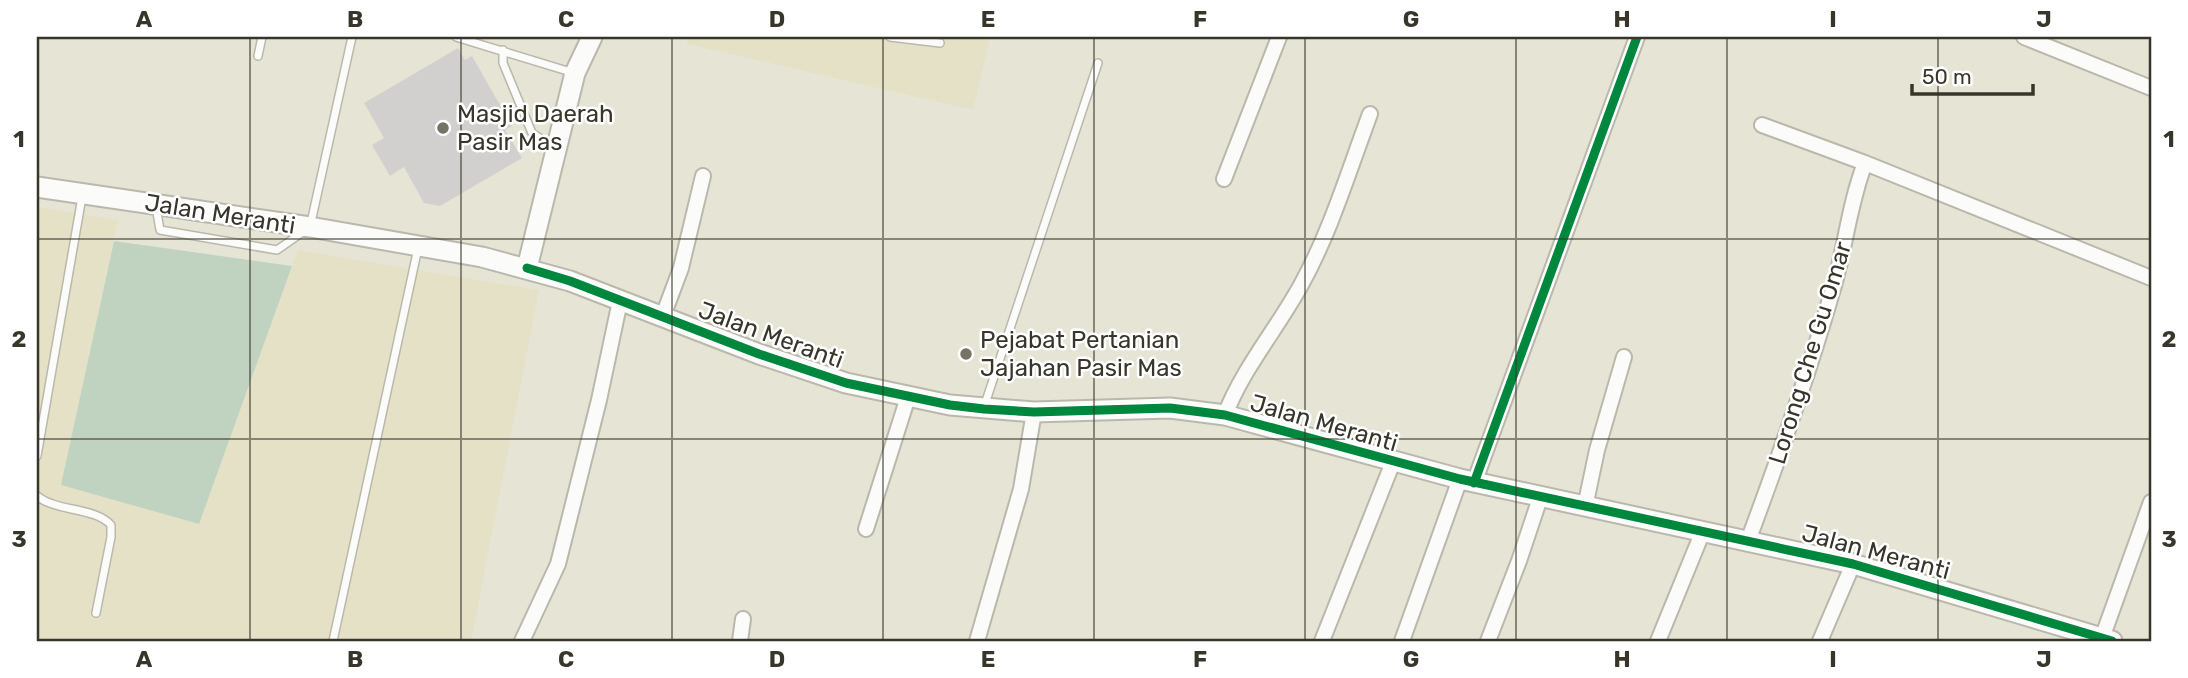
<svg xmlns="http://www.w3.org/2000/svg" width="2188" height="678" font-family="Rubik,sans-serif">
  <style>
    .built { fill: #e5e1c7 }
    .green { fill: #c0d3c1 }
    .building { fill: #d2d0ce }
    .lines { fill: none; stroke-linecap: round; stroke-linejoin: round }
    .lane-casing { stroke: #bab8ac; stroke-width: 10 }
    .street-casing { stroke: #bab8ac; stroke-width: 18 }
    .secondary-casing { stroke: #bab8ac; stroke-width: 23 }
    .lane { stroke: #fbfbf9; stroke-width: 7 }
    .street { stroke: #fbfbf9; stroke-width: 14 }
    .secondary { stroke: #fbfbf9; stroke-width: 19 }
    .cycleway-casing { stroke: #fff; stroke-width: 13 }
    .cycleway { stroke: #00873e; stroke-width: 9 }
    .grid { fill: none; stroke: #38362b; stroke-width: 2; stroke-opacity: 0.55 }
    .poi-dot { fill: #757366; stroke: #fff; stroke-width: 2.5 }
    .labels { text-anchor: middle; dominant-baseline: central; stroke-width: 5; stroke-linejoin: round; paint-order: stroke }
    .poi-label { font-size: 24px; fill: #38362b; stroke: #fff; text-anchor: start }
    .street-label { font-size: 24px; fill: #38362b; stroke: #fff }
    .neatline { fill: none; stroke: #38362b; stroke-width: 2.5 }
    .grid-label { font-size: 23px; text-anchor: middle; font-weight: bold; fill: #38362b }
  </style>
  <rect width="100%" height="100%" fill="#e6e4d5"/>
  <path class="built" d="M688,37H990L973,110L687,44Z
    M37,207L118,220L62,484L199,524L298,250L539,290L471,641H37Z"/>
  <path class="green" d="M114,241L292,266L199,524L61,485Z"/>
  <path class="building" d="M458,48L465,60L472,56L512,126L505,130L522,158L440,206L424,203L404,167L390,176L372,145L384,138L364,103Z"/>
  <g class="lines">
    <defs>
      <path id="lane" d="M456,37L574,73
        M890,37L940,43
        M503,50V63L532,133L541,139L557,143
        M258,56L262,37
        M156,207L160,230L277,250L310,227L352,37
        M984,407L1098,63
        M37,456L82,197
        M37,496C57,512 95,507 111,525V537L96,613
        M333,641L418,248"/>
      <path id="street" d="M2024,37L2151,88
        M1762,125L1865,163L2151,278
        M1224,179L1279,37
        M663,316L681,268L703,176
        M1225,415C1243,368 1277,329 1301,285C1330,233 1349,170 1370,114
        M1474,483L1637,37
        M1585,507L1597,450L1624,357
        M866,529L908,397
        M1748,541C1780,455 1810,370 1835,282C1846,242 1850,202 1865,163
        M522,641L558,564L599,400L620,301
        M740,641L743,619
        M977,641L1021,489L1034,412
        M1322,641L1393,462
        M1402,641L1460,479
        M1488,641L1519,561L1540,498
        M1658,641L1703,531
        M1820,641L1853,564
        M2101,641L2151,502"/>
      <path id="secondary" d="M37,187L310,227L482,257L570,281L759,354L846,383L950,405L1034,412L1170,408L1225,415L1460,479L1853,564L2112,641
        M527,268L575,73L592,37"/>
    </defs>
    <use href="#lane" class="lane-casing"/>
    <use href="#street" class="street-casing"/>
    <use href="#secondary" class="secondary-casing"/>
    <use href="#lane" class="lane"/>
    <use href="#street" class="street"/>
    <use href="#secondary" class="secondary"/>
    <defs>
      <path id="cycleway" d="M527,268L570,281L759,354L846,383L950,405L984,409L1034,412L1170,408L1225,415L1460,479L1853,564L2112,641
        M1474,483L1637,37"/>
    </defs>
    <use href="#cycleway" class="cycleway-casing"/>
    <use href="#cycleway" class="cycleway"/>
  </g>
  <path class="grid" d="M250,37V641M461,37V641M672,37V641M883,37V641M1094,37V641M1305,37V641M1516,37V641M1727,37V641M1938,37V641M37,239H2151M37,439H2151"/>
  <g class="poi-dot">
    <circle cx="443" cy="128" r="7"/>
    <circle cx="966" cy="354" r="7"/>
  </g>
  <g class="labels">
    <g class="poi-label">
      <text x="457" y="114">Masjid Daerah<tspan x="457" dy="28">Pasir Mas</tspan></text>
      <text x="980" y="340">Pejabat Pertanian<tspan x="980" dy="28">Jajahan Pasir Mas</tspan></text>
    </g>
    <g class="street-label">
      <text transform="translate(220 214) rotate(9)">Jalan Meranti</text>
      <text transform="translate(771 335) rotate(20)">Jalan Meranti</text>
      <text transform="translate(1810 353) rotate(-73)">Lorong Che Gu Omar</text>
      <text transform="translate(1324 423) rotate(16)">Jalan Meranti</text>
      <text transform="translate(1876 552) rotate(15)">Jalan Meranti</text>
    </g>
  </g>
  <rect width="2188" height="678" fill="none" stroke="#ffffff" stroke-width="77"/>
  <path d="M1912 84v10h121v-10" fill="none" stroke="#38362b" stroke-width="3.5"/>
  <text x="1922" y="84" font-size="21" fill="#38362b" stroke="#ffffff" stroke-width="5" paint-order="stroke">50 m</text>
  <rect x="38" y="38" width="2112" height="602" class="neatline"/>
  <g class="grid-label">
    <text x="144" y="27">A</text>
    <text x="355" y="27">B</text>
    <text x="566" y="27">C</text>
    <text x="777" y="27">D</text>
    <text x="988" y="27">E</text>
    <text x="1200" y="27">F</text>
    <text x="1411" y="27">G</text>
    <text x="1622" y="27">H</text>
    <text x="1833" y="27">I</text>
    <text x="2044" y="27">J</text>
    <text x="19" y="147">1</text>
    <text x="2169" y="147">1</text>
    <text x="19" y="347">2</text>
    <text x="2169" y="347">2</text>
    <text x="19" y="547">3</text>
    <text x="2169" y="547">3</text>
    <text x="144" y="667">A</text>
    <text x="355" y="667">B</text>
    <text x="566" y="667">C</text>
    <text x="777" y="667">D</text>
    <text x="988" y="667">E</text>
    <text x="1200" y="667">F</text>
    <text x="1411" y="667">G</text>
    <text x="1622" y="667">H</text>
    <text x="1833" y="667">I</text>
    <text x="2044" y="667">J</text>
  </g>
</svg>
